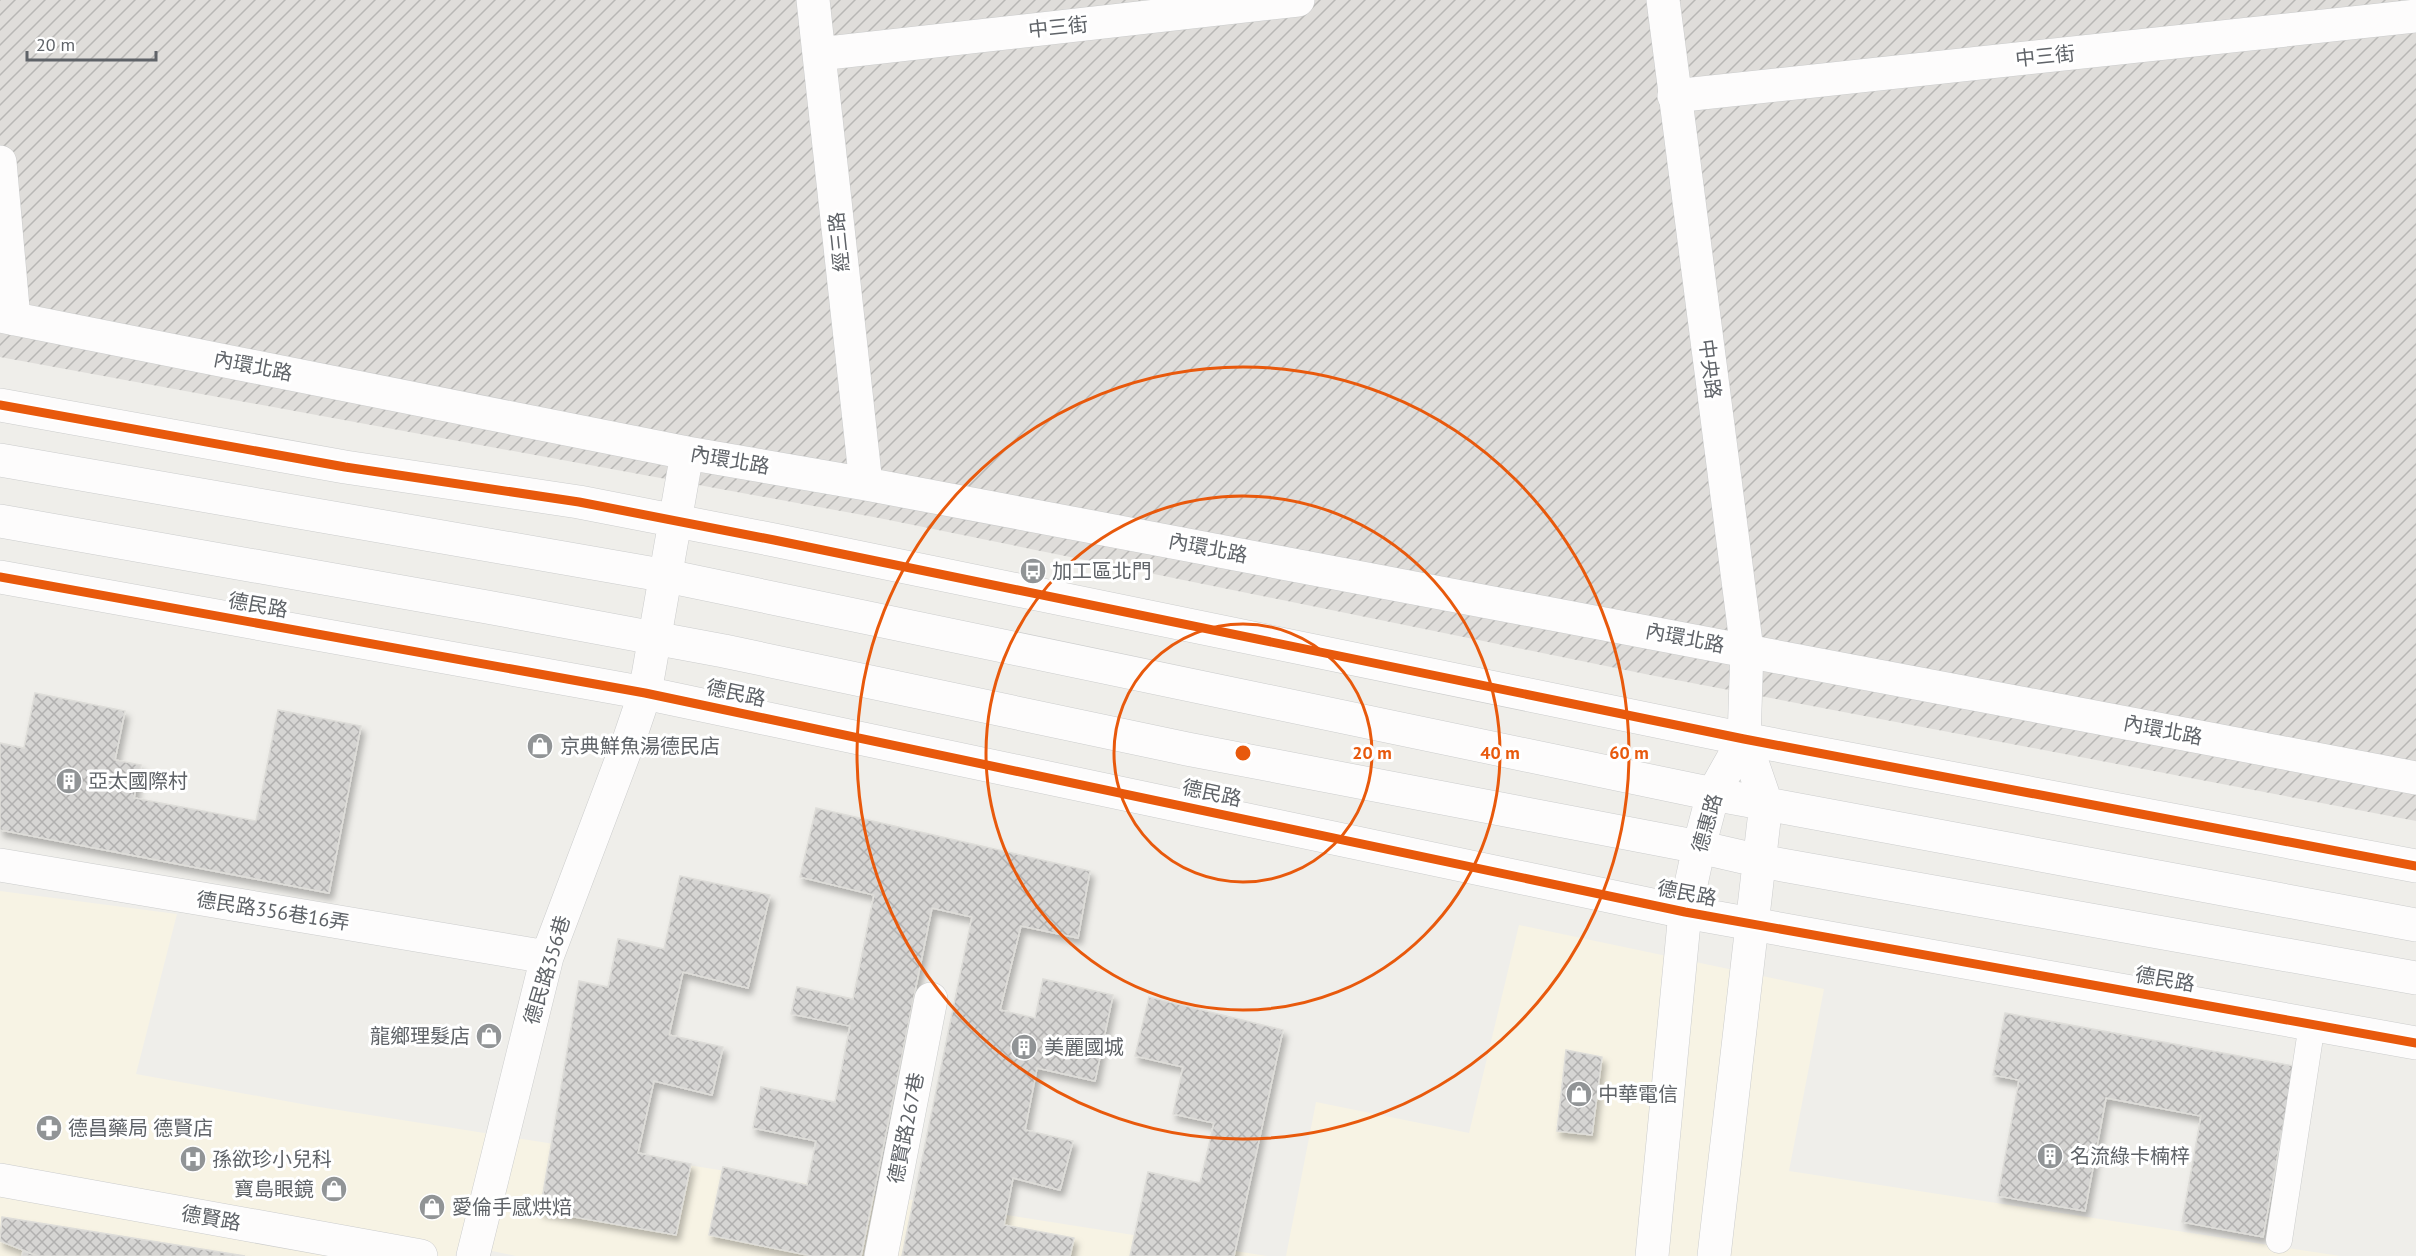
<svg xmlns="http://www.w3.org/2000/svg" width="2416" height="1256" font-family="'PT Sans','Noto Sans TC',sans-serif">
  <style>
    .commercial { fill: #f7f3e4 }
    .industrial { fill: url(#industrial-furrows) }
    .building { fill: url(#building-cross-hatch); stroke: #deddd9; stroke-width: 1.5; filter: url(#shadow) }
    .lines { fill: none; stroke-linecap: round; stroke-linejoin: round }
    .service-casing { stroke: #cbcccc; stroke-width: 27 }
    .minor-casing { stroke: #cbcccc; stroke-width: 34 }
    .tertiary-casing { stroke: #cbcccc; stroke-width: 34 }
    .service { stroke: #fdfcfc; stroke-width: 26 }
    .minor { stroke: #fdfcfc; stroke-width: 33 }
    .tertiary { stroke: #fdfcfc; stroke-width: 33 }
    .cycleway-casing { stroke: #fff; stroke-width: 13 }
    .cycleway { stroke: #e8590c; stroke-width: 9 }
    .ring { fill: none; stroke: #e8590c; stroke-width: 3 }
    .labels { text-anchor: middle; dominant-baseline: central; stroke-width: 6; stroke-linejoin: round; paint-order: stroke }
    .street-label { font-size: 20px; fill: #5f6368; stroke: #fff }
    .poi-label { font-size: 20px; fill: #5f6368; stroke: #fff; text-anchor: start }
    .centre { fill: #e8590c; stroke: #fff; stroke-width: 3 }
    .ring-label { font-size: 18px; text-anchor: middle; font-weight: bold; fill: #e8590c; stroke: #fff; stroke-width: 6; stroke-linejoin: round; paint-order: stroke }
  </style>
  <defs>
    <pattern id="industrial-furrows" width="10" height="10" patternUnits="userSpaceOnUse" patternTransform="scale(1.5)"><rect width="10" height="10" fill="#dfddda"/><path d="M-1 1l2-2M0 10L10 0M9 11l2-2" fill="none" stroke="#b8b7b5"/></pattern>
    <pattern id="building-cross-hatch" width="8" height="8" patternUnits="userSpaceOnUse" patternTransform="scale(1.5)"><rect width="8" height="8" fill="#d6d5d3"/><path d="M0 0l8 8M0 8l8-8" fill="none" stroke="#b1b0af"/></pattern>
    <filter id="shadow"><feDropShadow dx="3.5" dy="6" stdDeviation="3" flood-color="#0004"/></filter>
  </defs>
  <rect width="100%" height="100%" fill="#efeeea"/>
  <path class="commercial" d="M0,891L177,914L136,1074L313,1106L1267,1256H516L459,1244L455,1256H0Z
    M1519,925L1824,989L1789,1171L2340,1256H1286L1316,1102L1469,1133Z"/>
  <path class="industrial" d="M0,0H2416V821L1650,675L879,518L0,357Z"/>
  <path class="building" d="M35,693L125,711L115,760L141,765L134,798L256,821L278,710L361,726L329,893L0,830V743L24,748Z
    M816,808L1090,871L1078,938L1021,926L1000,1010L1035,1018L1043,979L1113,995L1095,1081L1037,1068L1025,1130L1073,1141L1060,1190L1013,1178L1004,1225L1074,1238L1070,1256H902L972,917L932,908L861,1256H812L709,1235L723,1167L807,1185L816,1141L753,1128L761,1087L835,1102L850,1026L791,1014L797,987L853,999L874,895L800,877Z
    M680,876L770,895L748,988L683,972L669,1035L723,1047L712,1095L654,1081L638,1153L691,1164L676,1235L540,1211L579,981L608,987L618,939L664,949Z
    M1149,997L1283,1030L1234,1256H1130L1148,1172L1200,1183L1214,1123L1173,1114L1183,1067L1135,1056Z
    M2005,1013L2294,1066L2263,1237L2182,1222L2201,1116L2106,1098L2085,1211L1998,1196L2019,1080L1993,1075Z
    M1566,1050L1602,1057L1592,1135L1557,1131Z
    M2,1217L245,1256H38L0,1241Z
    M23,1251L38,1256H22Z"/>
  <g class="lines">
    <defs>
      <path id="service" d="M2279,1240L2312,1024"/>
      <path id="minor" d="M813,0L866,484
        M819,54L1298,0
        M1674,96L2416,16
        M0,162L14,319
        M0,316L687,453L866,484L2416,778
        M0,405L345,467L579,502L774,540L1744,739L2416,866
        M0,577L645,693L1685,912L2416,1043
        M0,865L547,957
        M0,1180L421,1256
        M473,1256L547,957L629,740L645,693L687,453
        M881,1256L931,999"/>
      <path id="tertiary" d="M1663,0L1747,650L1744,739L1766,803L1714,1256
        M0,460L667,576L1713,794L2416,925
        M0,521L487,607L724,651L1187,749L1699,847L1760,861L2416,978
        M1652,1256L1685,912L1699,847L1713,794L1744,739"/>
    </defs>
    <use href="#service" class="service-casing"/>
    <use href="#minor" class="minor-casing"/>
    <use href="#tertiary" class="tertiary-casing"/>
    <use href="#service" class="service"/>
    <use href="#minor" class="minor"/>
    <use href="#tertiary" class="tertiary"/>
    <defs>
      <path id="cycleway" d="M0,405L345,467L579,502L774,540L1744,739L2416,866
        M0,577L645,693L1685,912L2416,1043"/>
    </defs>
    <use href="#cycleway" class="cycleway-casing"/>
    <use href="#cycleway" class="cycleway"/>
  </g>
  <g class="ring">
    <circle cx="1243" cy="753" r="129"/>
    <circle cx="1243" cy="753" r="257"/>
    <circle cx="1243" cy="753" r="386"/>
  </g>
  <defs>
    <symbol id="bus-disc" viewBox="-11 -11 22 22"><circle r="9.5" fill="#919496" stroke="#fff"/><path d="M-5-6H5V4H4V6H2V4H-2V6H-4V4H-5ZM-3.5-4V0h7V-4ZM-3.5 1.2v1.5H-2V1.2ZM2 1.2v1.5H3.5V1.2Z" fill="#fff"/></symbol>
    <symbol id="shop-disc" viewBox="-11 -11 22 22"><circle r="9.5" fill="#919496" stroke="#fff"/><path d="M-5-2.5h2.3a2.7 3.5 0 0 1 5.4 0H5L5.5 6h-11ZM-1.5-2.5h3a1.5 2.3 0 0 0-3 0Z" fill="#fff"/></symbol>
    <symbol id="building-disc" viewBox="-11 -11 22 22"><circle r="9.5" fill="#919496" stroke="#fff"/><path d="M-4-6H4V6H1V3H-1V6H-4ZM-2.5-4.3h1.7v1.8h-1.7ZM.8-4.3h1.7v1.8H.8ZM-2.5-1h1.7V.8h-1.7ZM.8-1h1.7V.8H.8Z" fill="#fff"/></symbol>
    <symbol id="pharmacy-disc" viewBox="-11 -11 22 22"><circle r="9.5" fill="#919496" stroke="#fff"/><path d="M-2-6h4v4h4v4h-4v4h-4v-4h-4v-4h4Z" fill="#fff"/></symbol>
    <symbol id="hospital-disc" viewBox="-11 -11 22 22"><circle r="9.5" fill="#919496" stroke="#fff"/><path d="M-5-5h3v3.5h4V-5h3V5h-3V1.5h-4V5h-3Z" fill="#fff"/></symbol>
  </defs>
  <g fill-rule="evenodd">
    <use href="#bus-disc" x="1018" y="556" width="30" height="30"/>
    <use href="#shop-disc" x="525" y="731" width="30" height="30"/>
    <use href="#building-disc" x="54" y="766" width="30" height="30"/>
    <use href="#shop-disc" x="474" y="1021" width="30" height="30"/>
    <use href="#building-disc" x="1009" y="1032" width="30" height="30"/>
    <use href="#shop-disc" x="1564" y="1079" width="30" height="30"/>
    <use href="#pharmacy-disc" x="34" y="1113" width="30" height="30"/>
    <use href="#building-disc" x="2035" y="1141" width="30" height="30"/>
    <use href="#hospital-disc" x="178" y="1144" width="30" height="30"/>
    <use href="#shop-disc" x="319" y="1174" width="30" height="30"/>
    <use href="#shop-disc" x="417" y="1192" width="30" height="30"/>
  </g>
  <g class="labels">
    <g class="street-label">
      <text transform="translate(1058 27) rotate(-6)">中三街</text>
      <text transform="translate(2045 56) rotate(-6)">中三街</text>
      <text transform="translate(839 242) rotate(-96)">經三路</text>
      <text transform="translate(253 366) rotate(11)">內環北路</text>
      <text transform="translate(1710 369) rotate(83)">中央路</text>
      <text transform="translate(730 460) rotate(10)">內環北路</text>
      <text transform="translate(1208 548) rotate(11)">內環北路</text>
      <text transform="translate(258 605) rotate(10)">德民路</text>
      <text transform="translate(1685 638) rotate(11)">內環北路</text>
      <text transform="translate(736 693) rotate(12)">德民路</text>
      <text transform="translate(2163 730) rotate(11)">內環北路</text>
      <text transform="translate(1212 793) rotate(12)">德民路</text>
      <text transform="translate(1707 823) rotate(-74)">德惠路</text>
      <text transform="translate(1687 893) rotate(11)">德民路</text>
      <text transform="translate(273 911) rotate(9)">德民路356巷16弄</text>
      <text transform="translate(547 970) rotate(-73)">德民路356巷</text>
      <text transform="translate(2165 979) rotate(10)">德民路</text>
      <text transform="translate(906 1128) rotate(-79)">德賢路267巷</text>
      <text transform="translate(211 1218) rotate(10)">德賢路</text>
    </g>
    <g class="poi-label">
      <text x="1052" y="571">加工區北門</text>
      <text x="560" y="746">京典鮮魚湯德民店</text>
      <text x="88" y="781">亞太國際村</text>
      <text x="470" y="1036" text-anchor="end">龍鄉理髮店</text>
      <text x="1044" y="1047">美麗國城</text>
      <text x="1598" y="1094">中華電信</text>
      <text x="68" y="1128">德昌藥局 德賢店</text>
      <text x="2070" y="1156">名流綠卡楠梓</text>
      <text x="212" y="1159">孫欲珍小兒科</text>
      <text x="314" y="1189" text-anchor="end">寶島眼鏡</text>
      <text x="452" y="1207">愛倫手感烘焙</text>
    </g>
  </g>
  <circle cx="1243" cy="753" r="9" class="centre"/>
  <g class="ring-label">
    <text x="1372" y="759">20 m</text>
    <text x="1500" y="759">40 m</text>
    <text x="1629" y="759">60 m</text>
  </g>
  <path d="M27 51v9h129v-9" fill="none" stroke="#5f6368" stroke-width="3"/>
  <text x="36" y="51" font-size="18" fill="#5f6368" stroke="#ffffff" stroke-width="4.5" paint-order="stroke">20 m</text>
</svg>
